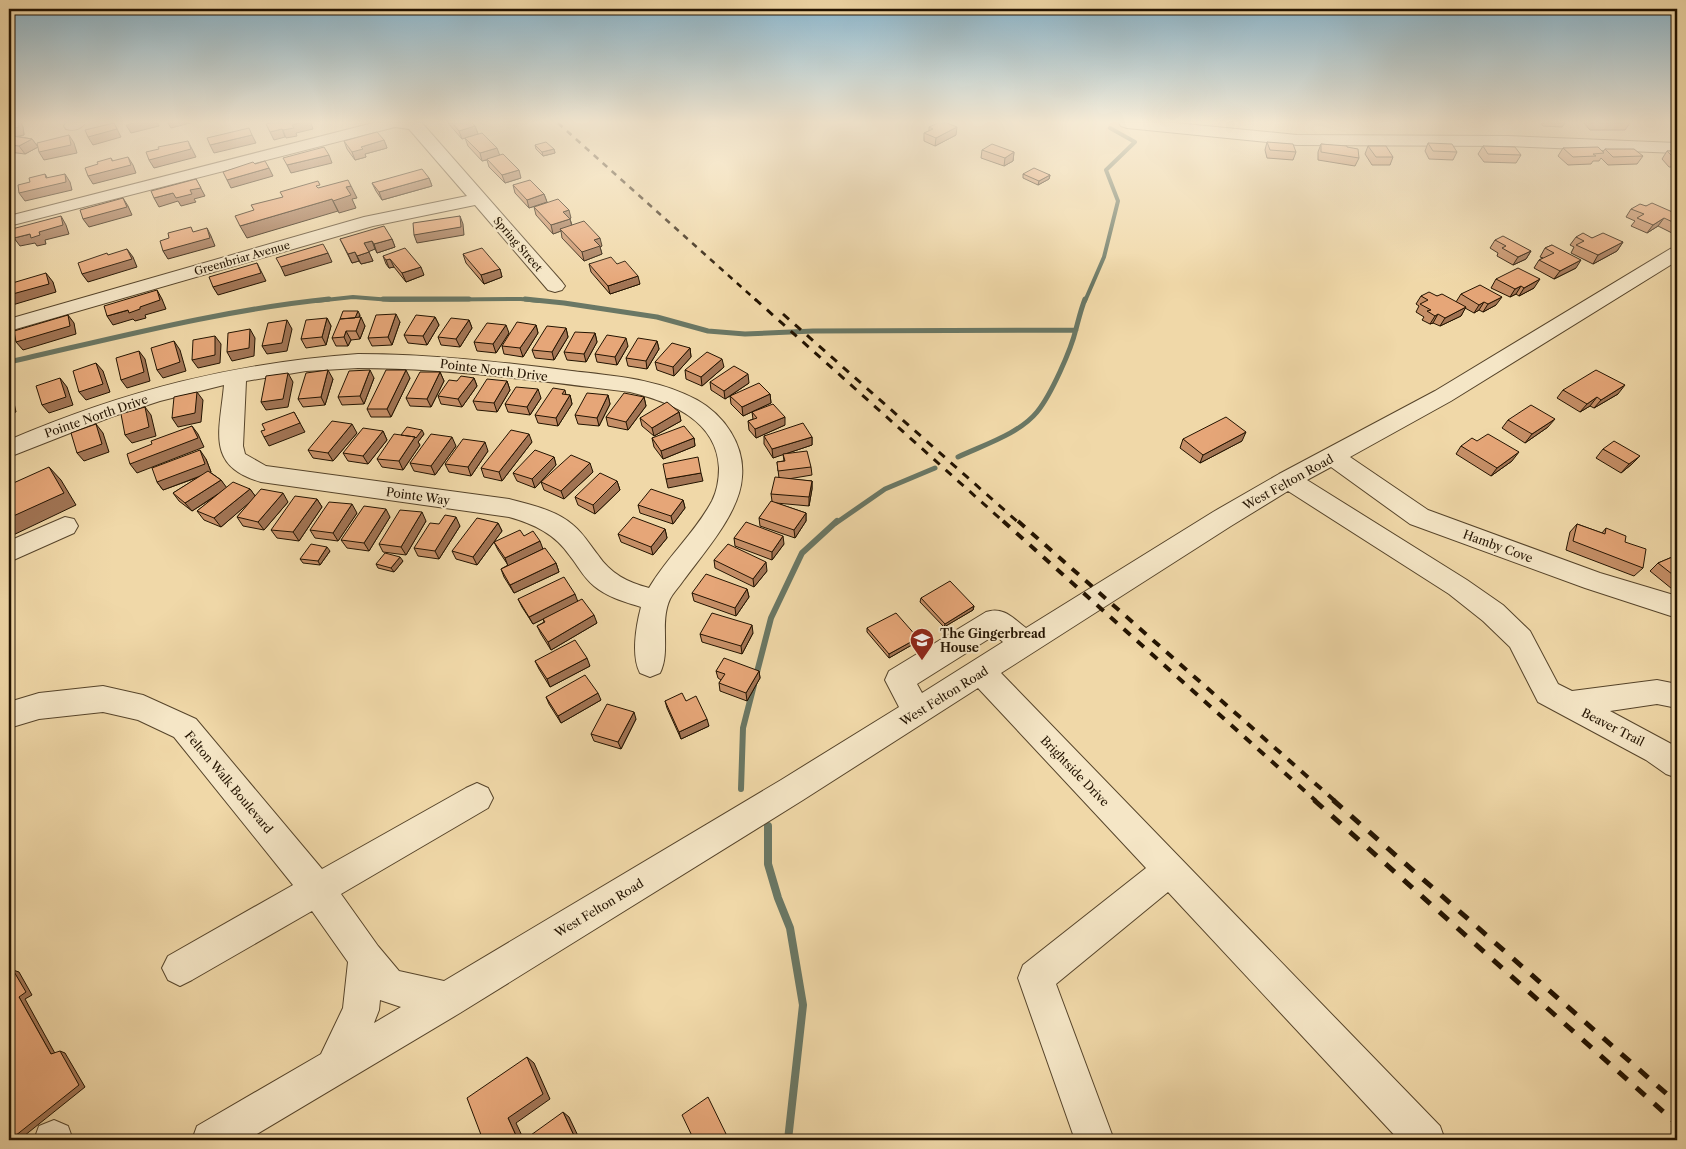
<svg xmlns="http://www.w3.org/2000/svg" width="1686" height="1149" font-family="'Libre Caslon Text',serif">
  <style>
    .lines { fill: none; stroke-linecap: round; stroke-linejoin: round }
    .stream-far3 { stroke: #6a7764; stroke-width: 4 }
    .stream-far2 { stroke: #6a7764; stroke-width: 5 }
    .stream-far1 { stroke: #6a7764; stroke-width: 6 }
    .stream { stroke: #6a7764; stroke-width: 8 }
    .minor-casing { stroke: #56442a; stroke-width: 2 }
    .minor { fill: #f5e6c6; fill-rule: evenodd }
    .rail-far3 { stroke: #231300; stroke-width: 2.5; stroke-dasharray: 6 6; stroke-linecap: butt }
    .rail-far2 { stroke: #231300; stroke-width: 3; stroke-dasharray: 8 8; stroke-linecap: butt }
    .rail-far1 { stroke: #231300; stroke-width: 4; stroke-dasharray: 9 9; stroke-linecap: butt }
    .rail { stroke: #231300; stroke-width: 5; stroke-dasharray: 12 12; stroke-linecap: butt }
    .wall { fill: #c68f67; stroke: #231300 }
    .shaded-wall { fill: #a17454; stroke: #231300 }
    .building { fill: #e6a678; stroke: #231300 }
    .labels { text-anchor: middle; dominant-baseline: central; stroke-width: 4; stroke-linejoin: round; paint-order: stroke }
    .far-street-label { font-size: 11px; fill: #231300; stroke: #f5e6c6 }
    .street-label { font-size: 12px; fill: #231300; stroke: #f5e6c6 }
    .poi-label { font-size: 12px; font-weight: bold; fill: #231300; stroke: #f5e6c6; text-anchor: start }
  </style>
  <rect width="100%" height="100%" fill="#f0d8a8"/>
  <filter id="stains"><feTurbulence type="fractalNoise" baseFrequency=".004" numOctaves="4"/><feColorMatrix values="0 0 0 0 .2 0 0 0 0 .09 0 0 0 0 .02 0 0 0 .5 -.17"/></filter>
  <radialGradient id="worn" r=".72"><stop offset=".6" stop-color="#630" stop-opacity="0"/><stop offset="1" stop-color="#630" stop-opacity=".3"/></radialGradient>
  <g class="lines">
    <path class="stream-far3" d="M316,301L353,297L391,300L521,299L539,301
      M1085,301L1104,257L1118,201L1106,170L1135,142L1110,128"/>
    <path class="stream-far2" d="M383,299H469
      M525,299L564,303L657,317L708,331L745,334L813,331L1076,330
      M9,362C115,338 221,310 329,299
      M958,457C983,445 1019,434 1037,412C1051,395 1071,350 1076,329C1079,318 1081,309 1085,299
      M836,523L885,489L935,468"/>
    <path class="stream-far1" d="M756,676L771,618L802,553L837,521
      M741,789L743,728L754,685"/>
    <path class="stream" d="M768,826V864L778,898L790,928L803,1005L788,1140"/>
    <defs>
      <path id="minor" d="M66,123H85C80,130 74,131 66,129L64,126Z
        M373,123H422L562,282L565,286L562,290L555,292L548,290L475,205L373,226L9,331V319L364,217L467,196L409,129L395,127L9,226V216Z
        M1119,123H1175L1297,135L1508,136L1677,143V153L1508,146L1297,145L1127,128L1121,126Z
        M1677,247V261L1451,401L1350,457L1428,510L1600,573L1677,596V618L1585,588L1410,524L1331,467L1307,480L1467,580L1503,605L1530,631L1558,684L1572,691L1657,680L1677,684V708L1657,704L1610,711L1677,747V778L1666,774L1646,760L1538,702L1510,647L1483,621L1449,594L1288,491L1231,526L1001,673L1440,1126L1445,1140H1399L1168,892L1056,984L1114,1140H1075L1018,978L1023,965L1146,868L978,688L803,800L460,1013L247,1140H192L197,1126L321,1054L343,1008L348,962L312,911L192,980L180,986L168,980L162,968L168,956L293,885L174,737L138,720L103,712L39,719L9,728V702L39,693L103,686L143,695L196,719L322,869L466,788L477,783L488,788L493,798L488,808L341,894L378,946L399,971L444,981L781,780L899,707L885,680L889,671L986,612C1003,606 1013,618 1026,628L1213,512L1279,474L1435,391L1670,249ZM995,635L1003,642L922,693L917,684ZM380,1000L401,1007L374,1023L379,1010Z
        M358,354C430,354 501,362 572,371C614,376 659,379 697,400C724,415 745,445 742,477C740,513 704,552 683,581C679,587 673,593 670,599C659,623 671,651 660,673L650,677L640,673C631,656 636,626 641,607C625,602 607,597 594,586C584,578 578,566 570,556C555,534 534,524 509,517L261,482C205,466 220,431 224,385L160,401L111,417L9,457V440C124,391 233,363 358,354ZM358,368C449,368 539,381 630,392C670,402 717,420 719,468C719,479 717,491 712,501C695,533 667,557 649,588C627,582 611,574 598,555C590,545 583,533 573,525C556,510 531,505 509,499L266,466L245,454L243,446L246,381L306,371Z
        M65,517L74,519L78,526L74,533L9,562V541Z
        M54,1120L68,1126L73,1140H34L39,1126Z"/>
    </defs>
    <use href="#minor" class="minor-casing"/>
    <use href="#minor" class="minor"/>
    <path class="rail-far3" d="M558,123L757,301"/>
    <path class="rail-far2" d="M755,299L1005,523
      M783,314L1019,523"/>
    <path class="rail-far1" d="M1003,521L1316,801
      M1018,521L1335,801"/>
    <path class="rail" d="M1314,800L1677,1124
      M1333,800L1677,1103"/>
  </g>
  <path class="wall" d="M9,123H21L23,127L24,135L16,136L32,139L38,147L25,154L9,152Z
    M448,123H472L475,126L478,134L499,155L521,178L505,183L489,167L487,160L482,161L468,146L465,138L462,139Z
    M1541,123H1565L1562,127L1543,126Z
    M1584,123H1630L1625,130H1590Z
    M929,127L956,135L935,146L924,141V133L929,131Z
    M384,140L387,148L365,154L366,157L355,160L347,149L344,141Z
    M1267,142L1296,152L1293,160L1267,158L1265,150Z
    M1428,143L1457,152L1453,160L1429,159L1425,151Z
    M1321,144L1347,147L1359,158L1355,166L1318,160V152Z
    M535,145L554,149L555,153L543,156L536,149Z
    M1368,146L1393,157L1390,165H1372L1365,154Z
    M1483,146L1521,155L1516,163L1484,162L1478,154Z
    M1563,148L1603,152L1605,149L1643,156L1637,164L1608,165L1601,158L1599,161H1593L1591,164L1568,165L1558,156Z
    M982,150L1014,152L1013,161L1004,166L981,158Z
    M1667,151H1677V167H1669L1662,159Z
    M1023,174L1050,175L1049,179L1038,185L1023,178Z
    M429,178L432,186L382,200L376,191L372,183Z
    M513,185L544,194L547,202L529,208L515,193Z
    M1646,206L1677,214V230L1672,233L1658,226L1647,233L1631,226L1635,221L1626,217L1631,209Z
    M534,207L571,218L570,219L572,225L602,246L600,247L602,254L584,261L562,238L561,231L553,234L536,215Z
    M1576,237L1592,238L1623,242L1617,251L1593,264L1571,253L1574,247L1570,245Z
    M340,239H392L395,247L377,253L375,249L368,251L373,261L361,264L359,261L352,263Z
    M1495,240L1531,251L1526,259L1513,265L1497,256L1498,253L1490,248Z
    M1552,245L1576,268L1554,279L1534,268L1539,260L1543,258L1540,257L1545,248Z
    M463,254L500,269L502,277L484,284L466,263Z
    M383,256L424,275L406,282L394,267L389,268L386,264Z
    M589,264H617L640,284L610,294L591,272Z
    M1496,279L1534,288L1519,296L1516,294L1510,297L1491,288Z
    M1461,294L1496,305L1483,312L1479,310L1474,313L1465,308L1461,316L1440,326L1433,323L1430,324L1422,320L1424,317L1416,312L1419,306L1416,304L1421,296H1437L1456,302Z
    M360,315L359,318L365,326L360,339L351,340L348,346H336L332,338Z
    M435,317L439,325L427,345L408,343L404,335Z
    M327,318L331,326L326,345L306,348L301,339Z
    M469,320L472,328L460,347L441,345L438,337Z
    M400,322L392,345L372,346L368,338Z
    M536,325L538,333L523,357L504,354L502,346Z
    M566,328L568,337L554,360L535,358L532,350Z
    M509,333L496,353L477,351L474,342Z
    M595,333L597,342L586,362L567,360L564,352Z
    M657,341L659,349L647,369L628,366L626,358Z
    M628,346L617,365L597,362L595,354Z
    M690,348L691,357L674,376L657,370L655,362Z
    M724,367L702,386L686,379L685,370Z
    M440,372L444,381L431,407L410,406L406,398Z
    M374,378L364,404L342,405L338,397Z
    M410,378L391,417H371L367,409Z
    M474,378L477,386L462,407L441,404L438,396L457,381Z
    M333,379L325,405L303,407L298,399Z
    M507,381L510,390L497,412L477,410L473,401Z
    M710,382L749,383L730,396L770,394L771,403L743,416L731,404L730,396L725,399L711,390Z
    M565,390L566,395H570L572,404L558,426L538,423L535,415Z
    M1563,390L1618,394L1594,408L1590,406L1580,412L1557,398Z
    M608,395L610,404L599,426L578,424L575,415Z
    M644,397L646,406L628,430L608,426L606,417Z
    M541,398L530,415L508,412L505,404Z
    M679,412L681,421L654,436L642,426L640,418Z
    M752,412L785,425L756,438L749,430L748,421L753,419Z
    M1508,420L1548,427L1525,443L1502,428Z
    M383,431L387,440L368,464L348,461L343,453Z
    M357,433L333,461L313,458L308,450Z
    M424,434L418,442L420,445L403,470L382,467L377,459L401,435Z
    M764,436L812,437V445L785,454L811,467L812,475L788,479L812,481V489L809,506L776,503L806,513V521L795,538L760,526L759,518L772,501L771,494L779,478L777,462L784,461L783,454L773,458L764,444Z
    M652,438H694L695,446L663,459L654,447Z
    M1183,439L1242,441L1200,463L1180,448Z
    M532,442L502,481L484,477L481,468Z
    M456,446L435,475L414,471L410,463Z
    M1461,446L1512,461L1491,476L1456,454Z
    M1603,449L1632,464L1621,473L1596,458Z
    M488,451L471,476L449,472L445,464Z
    M554,457L556,465L535,488L517,481L513,473Z
    M206,459L211,472H210L221,480L226,488L250,489L255,496L288,502L264,530L243,526L237,517L252,500L221,527L204,520L197,511L219,494L192,511L179,501L173,493L199,477L163,490L157,482Z
    M593,472L564,499L544,490L541,482Z
    M617,481L620,490L595,514L578,505L575,497Z
    M317,499L322,507L299,541L277,538L271,530Z
    M683,500L685,508L673,524L640,513L638,505Z
    M357,513L338,541L315,538L310,530Z
    M390,517L369,551L347,548L341,540Z
    M426,521L406,555L383,552L379,544Z
    M498,523L502,531L477,565L456,559L452,551Z
    M439,524L460,526L439,559L418,556L414,548Z
    M1577,524L1602,533L1606,528L1643,568L1634,576L1566,550L1570,532Z
    M665,529L667,538L653,555L621,542L618,534Z
    M524,536L543,549L556,563L559,572L514,593L504,577L501,569L508,565L498,550L494,542Z
    M734,538L784,544L772,560L735,546Z
    M330,551L320,565L303,563L300,559Z
    M1677,555V593L1650,571L1658,563Z
    M714,560L767,571L754,587L715,568Z
    M403,561L394,572L378,568L376,564Z
    M747,589L749,597L736,616L694,601L692,593Z
    M921,598L974,606L973,610L944,627L920,602Z
    M518,599L578,601L597,623L551,650L541,634L537,626L544,622L543,619L533,624L522,607Z
    M867,628L917,642L889,658L867,632Z
    M753,633L742,654L702,642L700,634Z
    M535,661L590,666L550,687L539,669Z
    M716,671H759L760,678L747,701L720,691L719,683L721,680L718,678Z
    M546,697L601,700L561,723L549,704Z
    M665,701H686L709,726L681,739L667,708Z
    M636,719L621,749L594,741L591,734Z"/>
  <path class="shaded-wall" d="M9,123H23H21L23,127L24,135L9,138Z
    M114,123L121,137L93,145L88,137Z
    M134,123H158L159,126L131,133L126,125Z
    M168,123H190L171,128Z
    M300,123H311L313,129L296,133L297,136L286,138L283,130L292,125Z
    M475,126L478,134L462,139L459,131Z
    M957,127L956,135L935,146L936,138Z
    M282,129L285,137L274,140L270,132Z
    M69,135L74,143L77,153L44,160L39,152Z
    M252,135L256,143L214,153L210,145Z
    M32,139L38,147L25,154L19,146Z
    M384,140L387,148L365,154L366,157L355,160L352,152L361,147Z
    M188,141L196,157L154,168L149,160Z
    M497,148L500,156L482,161L480,153Z
    M554,149L555,153L543,156L542,152Z
    M1014,152L1013,161L1004,166L1005,158Z
    M329,155L332,163L291,173L287,165Z
    M128,157L133,165L136,173L93,184L88,176L111,158L116,166Z
    M269,168L273,176L231,188L227,180Z
    M519,170L521,178L505,183L502,175Z
    M45,174L50,182L65,174L70,182L72,190L25,201L19,193L46,178Z
    M1050,175L1049,179L1038,185L1039,181Z
    M429,178L432,186L382,200L379,192Z
    M196,179L205,196L194,199L196,202L181,206L178,201L159,207L154,198L173,193L190,190Z
    M351,186L357,198L352,199L356,208L339,213L333,201L346,187Z
    M544,194L547,202L529,208L527,200Z
    M123,198L128,206L132,215L89,227L83,219Z
    M332,199L338,211L247,238L240,226Z
    M569,210L571,218L565,220L563,212Z
    M61,216L66,225L69,234L45,240L46,244L37,246L35,243L20,246L14,238L39,232Z
    M460,216L463,224L464,235L417,243L414,235Z
    M1664,218L1658,226L1647,233L1653,225Z
    M570,219L572,227L560,229L561,231L553,234L551,225Z
    M1677,226V230L1672,233Z
    M207,228L211,236L215,246L168,259L163,251Z
    M600,238L602,246L600,247L602,254L584,261L582,252L594,240Z
    M392,239L395,247L377,253L374,244Z
    M372,241L375,249L368,252L364,243Z
    M1623,242L1617,251L1593,264L1598,255Z
    M127,249L133,257L137,267L88,282L82,274Z
    M1531,251L1526,259L1513,265L1518,257Z
    M355,252L359,261L352,263L348,254Z
    M369,252L373,261L361,264L357,256Z
    M328,253L332,262L285,276L281,267Z
    M390,259L394,267L389,268L386,260Z
    M1581,260L1576,268L1554,279L1560,271Z
    M257,263L266,281L218,295L213,287Z
    M421,267L424,275L406,282L402,273Z
    M500,269L502,277L484,284L481,275Z
    M46,273L53,282L56,292L9,306V295Z
    M638,276L640,284L610,294L608,286Z
    M1540,279L1534,288L1519,296L1524,288Z
    M1521,286L1516,294L1510,297L1515,289Z
    M157,290L162,299L166,309L145,315L146,318L135,321L133,319L113,325L107,316L140,307Z
    M1502,297L1496,305L1483,312L1488,304Z
    M1484,302L1479,310L1474,313L1479,305Z
    M1466,307L1461,316L1440,326L1445,318Z
    M358,311L360,315L356,323L354,319Z
    M396,314L400,322L392,345L388,337Z
    M1438,314L1433,323L1430,324L1435,316Z
    M68,315L74,323L76,334L23,350L16,342Z
    M361,317L365,326L360,339L356,331Z
    M435,317L439,325L427,345L423,336Z
    M327,318L331,326L326,345L322,337Z
    M287,320L292,329L287,351L267,354L262,346Z
    M469,320L472,328L460,347L456,339Z
    M506,325L509,333L496,353L493,344Z
    M536,325L538,333L523,357L520,348Z
    M566,328L568,337L554,360L552,352Z
    M250,329L255,338L254,356L232,361L227,352Z
    M346,331L351,340L348,346L344,337Z
    M595,333L597,342L586,362L584,354Z
    M215,336L221,344L220,363L198,368L192,360Z
    M626,338L628,346L617,365L615,357Z
    M174,341L180,350L186,371L163,378L157,370Z
    M657,341L659,349L647,369L646,361Z
    M690,348L691,357L674,376L673,367Z
    M139,351L145,359L150,381L127,388L121,380Z
    M722,359L724,367L702,386L701,377Z
    M96,363L103,371L110,392L86,400L79,392Z
    M328,370L333,379L325,405L321,397Z
    M370,370L374,378L364,404L360,396Z
    M406,370L410,378L391,417L387,409Z
    M440,372L444,381L431,407L427,399Z
    M288,373L293,382L288,407L266,410L261,402Z
    M748,374L749,383L725,399L724,391Z
    M60,378L67,387L73,405L49,413L42,405Z
    M474,378L477,386L462,407L458,399Z
    M507,381L510,390L497,412L494,403Z
    M1625,385L1618,394L1594,408L1601,400Z
    M538,389L541,398L530,415L527,407Z
    M9,391L12,394L16,412L9,414Z
    M197,392L203,400L201,422L178,427L172,418Z
    M770,394L771,403L743,416L742,407Z
    M570,395L572,404L558,426L556,418Z
    M608,395L610,404L599,426L597,418Z
    M644,397L646,406L628,430L626,422Z
    M1597,397L1590,406L1580,412L1587,404Z
    M145,407L151,415L156,436L132,443L125,435Z
    M294,412L305,432L269,446L264,437Z
    M679,412L681,421L654,436L652,428Z
    M785,417V425L756,438L755,429Z
    M1555,419L1548,427L1525,443L1532,434Z
    M96,424L103,433L109,452L84,461L77,453Z
    M352,424L357,433L333,461L328,453Z
    M192,426L198,434L204,447L137,473L130,464Z
    M422,430L424,434L418,442L420,445L403,470L399,461L415,437Z
    M383,431L387,440L368,464L363,456Z
    M1246,432L1242,441L1200,463L1203,455Z
    M529,434L532,442L502,481L499,472Z
    M452,437L456,446L435,475L431,466Z
    M812,437V445L773,458L772,449Z
    M694,438L695,446L663,459L661,451Z
    M485,442L488,451L471,476L468,467Z
    M200,450L206,459L211,472L163,490L157,482Z
    M1519,452L1512,461L1491,476L1497,468Z
    M1640,456L1632,464L1621,473L1629,464Z
    M554,457L556,465L535,488L532,479Z
    M590,463L593,472L564,499L561,491Z
    M49,467L61,480L76,505L9,537V518Z
    M701,473L703,481L668,488L666,479Z
    M221,480L227,488L192,511L185,503Z
    M617,481L620,490L595,514L593,505Z
    M812,481V489L809,506V497Z
    M250,489L256,497L221,527L214,518Z
    M283,493L288,502L264,530L258,522Z
    M317,499L322,507L299,541L293,532Z
    M683,500L685,508L673,524L671,516Z
    M352,504L357,513L338,541L333,533Z
    M386,509L390,517L369,551L364,543Z
    M422,512L426,521L406,555L401,547Z
    M806,513V521L795,538L794,530Z
    M456,517L460,526L439,559L435,551Z
    M498,523L502,531L477,565L473,557Z
    M665,529L667,538L653,555L651,547Z
    M783,536L784,544L772,560V552Z
    M540,541L543,549L508,566L505,558Z
    M327,547L330,551L320,565L318,561Z
    M400,557L403,561L394,572L391,568Z
    M766,562L767,571L754,587L753,579Z
    M556,563L559,572L514,593L510,585Z
    M747,589L749,597L736,616L735,608Z
    M575,594L578,602L533,624L529,617Z
    M974,606L973,610L944,627L945,624Z
    M594,615L597,623L551,650L548,642Z
    M752,625L753,633L742,654L741,646Z
    M918,638L917,642L889,658V654Z
    M587,658L590,666L550,687L547,679Z
    M759,671L760,678L747,701L746,693Z
    M598,693L601,700L561,723L558,716Z
    M634,712L636,719L621,749L618,742Z
    M707,719L709,726L681,739L679,732Z
    M13,970L19,972L32,995L25,999L57,1057L51,1054L19,997Z
    M60,1051L65,1053L85,1087L19,1140H10Z
    M527,1057L534,1063L550,1099L516,1123L524,1140H518L508,1118Z
    M563,1112L569,1117L580,1140H576Z"/>
  <path class="building" d="M9,123H18L19,127L9,129Z
    M114,123L117,129L88,137L85,130Z
    M270,123H300L292,125L294,128L283,130L282,129L270,132L266,124Z
    M452,123H472L475,126L459,131Z
    M938,123H947L957,127L936,138L924,133L933,129L929,127Z
    M249,128L252,135L210,145L207,138Z
    M377,132L384,140L361,147L363,149L352,152L344,141Z
    M482,133L497,148L480,153L465,138Z
    M69,135L71,145L39,152L37,143Z
    M12,136L32,139L19,146L9,145V137Z
    M188,141L191,149L149,160L146,152L159,149L158,147Z
    M546,142L554,149L542,152L535,145Z
    M1267,142L1293,144L1296,152L1270,150Z
    M1428,143L1452,144L1457,152L1433,151Z
    M992,144L1014,152L1005,158L982,150Z
    M1321,144L1347,146V147L1358,149L1359,158L1321,152Z
    M1368,146H1386L1393,157H1376Z
    M1483,146L1515,147L1521,155L1488,154Z
    M324,147L329,155L287,165L283,158Z
    M1598,147L1604,153L1593,154L1596,156L1573,157L1563,148Z
    M1605,149H1634L1643,156L1613,157Z
    M1667,151H1677V159H1675Z
    M503,154L519,170L502,175L487,159Z
    M128,157L131,165L88,176L85,168L98,164L97,162L111,158L112,161Z
    M265,161L269,168L227,180L223,172L253,162L255,164Z
    M1034,168L1050,175L1039,181L1023,174Z
    M422,169L429,178L379,192L372,183Z
    M45,174L46,178L65,174L66,182L19,193L18,185L30,182L29,178Z
    M196,179L201,188L190,190L192,194L176,198L173,193L154,198L151,191Z
    M348,180L351,186L346,187L351,195L333,201L332,199L240,226L235,216L254,210L251,205L283,197L280,192L318,181L320,185L316,186L318,188Z
    M530,180L544,194L527,200L513,185Z
    M123,198L127,207L83,219L80,210Z
    M558,199L569,210L563,212L570,219L551,225L534,207Z
    M1652,203L1677,214V224L1664,218L1653,225L1637,218L1644,214L1631,209L1640,204L1646,206Z
    M61,216L63,225L39,232L40,235L31,238L30,234L14,238L12,229Z
    M460,216L461,227L414,235L413,223Z
    M584,221L600,238L594,240L600,246L582,252L560,229Z
    M384,226L392,239L374,244L372,241L364,243L369,252L357,256L355,252L348,254L340,239Z
    M191,227L193,232L207,228L210,238L163,251L160,241L169,238L168,233Z
    M1583,233L1592,238L1603,233L1623,242L1598,255L1576,245L1584,241L1576,237Z
    M1503,236L1531,251L1518,257L1502,248L1506,246L1495,240Z
    M323,244L328,253L281,267L276,258Z
    M1552,245L1581,260L1560,271L1539,260L1554,253L1545,248Z
    M405,248L421,267L402,273L390,259L386,260L383,256Z
    M482,248L500,269L481,275L463,254Z
    M127,249L132,259L82,274L78,263L107,253L108,255Z
    M611,257L617,264L625,261L638,276L608,286L589,264Z
    M257,263L261,273L213,287L209,277Z
    M1518,268L1540,279L1524,288L1521,286L1515,289L1496,279Z
    M46,273L49,284L9,295V284Z
    M1480,285L1502,297L1488,304L1484,302L1479,305L1461,294Z
    M157,290L160,300L140,307V309L129,313L128,310L107,316L104,306Z
    M1429,292L1437,296L1442,294L1466,307L1445,318L1438,314L1435,316L1427,311L1431,310L1420,304L1428,300L1421,296Z
    M343,311H358L355,318L340,319Z
    M396,314L388,337L368,338L376,315Z
    M68,315L70,326L16,342L14,331Z
    M416,315L435,317L423,336L404,335Z
    M361,317L356,331H346L344,337L332,338L340,319Z
    M327,318L322,337L301,339L306,320Z
    M451,318L469,320L456,339L438,337Z
    M287,320L282,343L262,346L268,323Z
    M517,322L536,325L520,348L502,346Z
    M487,323L506,325L493,344L474,342Z
    M547,326L566,328L552,352L532,350Z
    M250,329L249,348L227,352L228,333Z
    M575,332L595,333L584,354L564,352Z
    M607,335L626,338L615,357L595,354Z
    M215,336V355L192,360L193,340Z
    M638,338L657,341L646,361L626,358Z
    M174,341L180,362L157,370L151,348Z
    M672,343L690,348L673,367L655,362Z
    M139,351L144,372L121,380L116,358Z
    M707,352L722,359L701,377L685,370Z
    M96,363L103,384L79,392L73,371Z
    M734,366L748,374L724,391L710,382Z
    M328,370L321,397L298,399L306,373Z
    M370,370L360,396L338,397L349,371Z
    M386,370H406L387,409H367Z
    M1596,370L1625,385L1601,400L1597,397L1587,404L1563,390Z
    M420,372H440L427,399L406,398Z
    M288,373L283,399L261,402L266,376Z
    M461,376L474,378L458,399L438,396L449,380L457,381Z
    M60,378L66,397L42,405L36,386Z
    M487,379L507,381L494,403L473,401Z
    M759,383L770,394L742,407L730,396Z
    M516,387L538,389L527,407L505,404Z
    M553,388L565,390L562,394L570,395L556,418L535,415Z
    M197,392L195,413L172,418L174,397Z
    M587,393L608,395L597,418L575,415Z
    M624,393L644,397L626,422L606,417Z
    M667,402L679,412L652,428L640,418Z
    M773,404L785,417L755,429L748,421L757,418L752,412Z
    M1531,405L1555,419L1532,434L1508,420Z
    M145,407L149,427L125,435L121,414Z
    M294,412L300,423L264,437L261,431L265,430L262,424Z
    M1226,417L1246,432L1203,455L1183,439Z
    M332,421L352,424L328,453L308,450Z
    M803,423L812,437L772,449L764,436Z
    M96,424L102,444L77,453L71,433Z
    M192,426L198,438L130,464L127,454L152,444L151,441Z
    M684,426L694,438L661,451L652,438Z
    M407,427L422,430L416,438L415,437L401,435Z
    M363,428L383,431L363,456L343,453Z
    M511,430L529,434L499,472L481,468Z
    M394,434L415,437L399,461L377,459Z
    M431,434L452,437L431,466L410,463Z
    M1488,434L1519,452L1497,468L1461,446L1472,438L1477,441Z
    M463,439L485,442L468,467L445,464Z
    M1614,441L1640,456L1629,464L1603,449Z
    M200,450L205,464L157,482L152,468Z
    M535,450L554,457L532,479L513,473Z
    M807,451L811,467L778,471L777,462L785,461L783,454Z
    M571,455L590,463L561,491L541,482Z
    M698,457L701,473L666,479L663,464Z
    M49,467L64,493L9,518V485Z
    M208,471L221,480L185,503L173,493Z
    M600,473L617,481L593,505L575,497Z
    M775,477L812,481L809,497L771,494Z
    M233,482L250,489L214,518L197,511Z
    M261,489L283,493L258,522L237,517Z
    M651,489L683,500L671,516L638,505Z
    M295,496L317,499L293,532L271,530Z
    M771,501L806,513L794,530L759,518Z
    M329,502L352,504L333,533L310,530Z
    M364,506L386,509L364,543L341,540Z
    M400,510L422,512L401,547L379,544Z
    M445,515L456,517L435,551L414,548L430,523L439,524Z
    M633,517L665,529L651,547L618,534Z
    M477,518L498,523L473,557L452,551Z
    M746,522L783,536L772,552L734,538Z
    M1577,524L1605,534L1606,528L1626,536L1625,542L1646,549L1643,568L1573,541Z
    M520,530L524,536L533,531L540,541L505,558L494,542Z
    M311,544L327,547L318,561L300,559Z
    M728,544L766,562L753,579L714,560Z
    M545,548L556,563L510,585L501,569Z
    M385,553L400,557L391,568L376,564Z
    M1677,555V578L1658,563Z
    M706,574L747,589L735,608L692,593Z
    M564,577L575,594L529,617L518,599Z
    M950,581L974,606L945,624L921,598Z
    M582,599L594,615L548,642L537,626L545,622L543,619Z
    M712,613L752,625L741,646L700,634Z
    M896,613L918,638L889,654L867,628Z
    M575,640L587,658L547,679L535,661Z
    M724,658L759,671L746,693L719,683L725,674L716,671Z
    M585,675L598,693L558,716L546,697Z
    M682,693L686,701L696,696L707,719L679,732L665,701Z
    M607,704L634,712L618,742L591,734Z
    M13,970L26,992L19,997L51,1054L60,1051L79,1085L10,1140H9V973Z
    M527,1057L543,1094L508,1118L518,1140H483L467,1098Z
    M708,1097L728,1138L725,1140H694L682,1115Z
    M563,1112L576,1140H524Z"/>
  <linearGradient id="sky" x2="0" y2="1"><stop stop-color="#89b6ce"/><stop offset="0.43" stop-color="#f8edd8"/><stop offset="1" stop-color="#f8edd8" stop-opacity="0"/></linearGradient>
  <rect width="1686" height="284" fill="url(#sky)"/>
  <defs>
    <symbol id="school-pin" viewBox="-11 -11 22 30"><path d="M0 17L-7.5 6A9.5 9.5 0 1 1 7.5 6Z" fill="#8f2418" stroke="#f5e6c6"/><path d="M0-5L7-2L0 1L-7-2ZM-4 1L0 2.5L4 1V4Q0 6-4 4Z" fill="#fff"/></symbol>
  </defs>
  <g fill-rule="evenodd">
    <use href="#school-pin" x="908" y="626" width="28" height="38"/>
  </g>
  <g class="labels">
    <g class="far-street-label">
      <text transform="translate(518 244) rotate(49)">Spring Street</text>
      <text transform="translate(242 258) rotate(-16)">Greenbriar Avenue</text>
    </g>
    <g class="street-label">
      <text transform="translate(494 370) rotate(7)">Pointe North Drive</text>
      <text transform="translate(96 416) rotate(-19)">Pointe North Drive</text>
      <text transform="translate(1288 482) rotate(-29)">West Felton Road</text>
      <text transform="translate(418 496) rotate(8)">Pointe Way</text>
      <text transform="translate(1498 546) rotate(20)">Hamby Cove</text>
      <text transform="translate(944 696) rotate(-32)">West Felton Road</text>
      <text transform="translate(1613 727) rotate(27)">Beaver Trail</text>
      <text transform="translate(1075 771) rotate(46)">Brightside Drive</text>
      <text transform="translate(229 782) rotate(50)">Felton Walk Boulevard</text>
      <text transform="translate(599 908) rotate(-31)">West Felton Road</text>
    </g>
    <g class="poi-label">
      <text x="940" y="633">The Gingerbread<tspan x="940" dy="14">House</tspan></text>
    </g>
  </g>
  <rect width="1686" height="1149" fill="none" stroke="#f0d8a8" stroke-width="30"/>
  <rect x="10" y="10" width="1666" height="1129" fill="none" stroke="#231300" stroke-width="2.5"/>
  <rect x="15" y="15" width="1656" height="1119" fill="none" stroke="#231300"/>
  <rect width="100%" height="100%" filter="url(#stains)"/>
  <rect width="100%" height="100%" fill="url(#worn)"/>
</svg>
